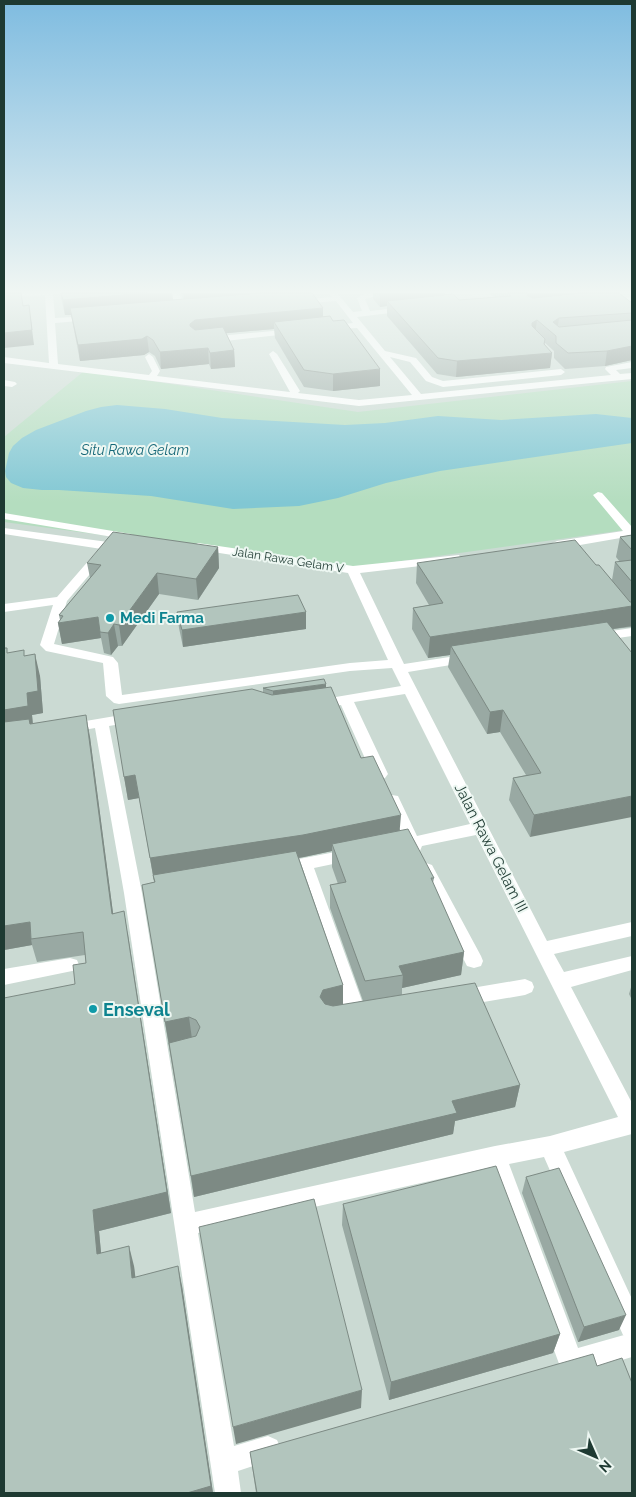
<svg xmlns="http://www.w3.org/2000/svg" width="636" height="1497" font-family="Raleway,sans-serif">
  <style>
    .built { fill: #cbdad3 }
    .green { fill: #b4ddbf }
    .water { fill: #81c7d3 }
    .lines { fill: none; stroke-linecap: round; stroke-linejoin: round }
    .minor { fill: #fff; fill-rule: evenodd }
    .wall { fill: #99a9a3; fill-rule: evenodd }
    .shaded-wall { fill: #7d8a84 }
    .building { fill: #b2c5bd; stroke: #7d8a84 }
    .culture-dot { fill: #0f9aa8; stroke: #edf7f2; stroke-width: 2 }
    .labels { text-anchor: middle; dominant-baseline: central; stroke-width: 4; stroke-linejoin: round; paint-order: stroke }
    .far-street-label { font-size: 12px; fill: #1e3a32; stroke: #edf7f2 }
    .far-water-label { font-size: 14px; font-style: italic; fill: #166878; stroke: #edf7f2 }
    .culture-label { font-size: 15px; font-weight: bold; fill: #0d838f; stroke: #edf7f2; text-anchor: start }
    .street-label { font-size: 15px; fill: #1e3a32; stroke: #edf7f2 }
    .near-culture-label { font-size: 18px; font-weight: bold; fill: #0d838f; stroke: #edf7f2; text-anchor: start }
  </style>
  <rect width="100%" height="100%" fill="#ddeae4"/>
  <path class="built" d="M4,293H463L482,298L521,293L632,311V1493H4Z"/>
  <path class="green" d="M84,371L358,412L632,381V529L351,568L4,522V437Z"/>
  <path class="water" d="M117,405L165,409L222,418L345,425L385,423L438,416L501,420L596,414L632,418V443L440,471L386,483L338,498L299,506L233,509L151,496L59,490H42L23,488L11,483L6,477L5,471L9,453L13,446L22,438L36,430L86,411L101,407Z"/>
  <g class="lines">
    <path class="minor" d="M53,293L55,318L91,316L95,318L91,320L55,323L58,364L149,375L152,371L145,357L149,354L153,357L160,371L157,376L290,392L269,354L273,351L277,354L300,391L298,393L359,400L412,395L357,328L324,330L323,328L327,326L353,323L336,301L299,304L295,302L299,300L332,297L329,293H337L353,312L362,311L357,298C365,292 375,293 386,293L365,299L370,311L407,307L411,309L407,311L357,317L385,351L416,358L432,377L443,381L561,369L565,372L561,375L443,387L426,381L410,362L390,357L421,394L611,375L605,369L606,367L632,362V368L616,370L620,374L632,373V379L359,406L4,363V357L49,363L45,295L4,298V294Z
      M171,293H179L185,311L184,313L173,314L169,312L176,309Z
      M632,297V301H630L607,303L603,301L607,299Z
      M294,329L298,331L297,333L208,343L204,340L208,337Z
      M4,380L15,382L17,384L12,387L4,386Z
      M598,492L602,493L632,527V536L557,549L553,547L551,545L553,543L557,541L623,531L593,495Z
      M4,513L131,534L137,537L131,540L4,519Z
      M4,528L108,542L114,546L108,550L4,534Z
      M198,543L353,566L459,555L461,558L455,562L360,573L404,664L469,654L476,658L469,662L408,672L547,941L632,922V936L554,954L564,972L632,956V970L571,987L632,1103V1134L564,1152L632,1299V1357L571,1375L562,1372L488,1168L198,1233L234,1446L268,1436L277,1440L281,1449L277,1458L238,1471L241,1493H215L124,893L95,728L67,733L62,731L60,728L62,725L133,713L138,715L140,718L138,721L109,726L142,893L195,1212L495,1146L550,1136L618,1117L476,835L422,846L420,851L414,853C403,850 400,853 390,850L388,846L390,842L402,839L384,800L386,796L392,795L398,796L417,836L470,824L405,694L354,702L388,774L385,778L380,779L375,778L372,774L341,705L318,708L313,707L311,704L313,701L318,700L401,686L392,668L350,671L119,704L114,703L106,696L103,663L46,651L40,645L53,605L4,612V604L57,597L97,551L101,550L107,554L67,601L54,644L113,657L118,663L122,695L350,663L388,660L348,573L194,549L192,547L194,545ZM544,1157L623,1335H624L578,1348L509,1164Z
      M632,628V636L597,641L590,637L597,633Z
      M351,849L357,851L359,855L357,859L314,868L367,1015L364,1021L357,1023L350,1021L347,1015L298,871L283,874L277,872L275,868L277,864L283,862Z
      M426,863L432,865L481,956L483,961L481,966L474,968L467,966L418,869L420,865Z
      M70,958L77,960L79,965L77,970L4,985V969Z
      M525,979L532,982L534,987L532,992L525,995L460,1006L453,1004L450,998L453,992L460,990Z"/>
  </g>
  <path class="wall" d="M60,293H172L173,300L183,299L181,293H312L323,308V317L380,386L333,391L304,387L275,338L274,329L226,333L234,350L235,367L211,369L209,364L161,369L155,356L149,352L144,355L80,361L71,315H65Z
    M373,293H445V295L459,300L494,297L489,293H619L632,303V361V360L605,366L565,369L554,358V351L544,342V345L552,353L550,368L456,377L437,374L387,316V306L380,307L373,299Z
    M632,535V627L613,629L530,837L509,800L513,778L526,775L500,732L487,734L448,667L450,655L428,658L412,629L413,608L429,605L416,583L417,563L596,565L612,580L615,562H620L616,557L620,537Z
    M218,547L219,568L198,600L159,594L122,646H118L111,655L104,653L101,638L62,644L58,623L60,620L59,615L90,578L87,563Z
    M177,612H306V629L183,647L179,628Z
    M8,653L25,656L40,676L43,713L32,715L33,723L90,737L113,913L128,934L171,1213L99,1231L101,1253L134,1266L135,1277L182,1286L213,1493H4L75,984L86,963L85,955L37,962L32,945L4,950Z
    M326,687L361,758L400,830L434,878L433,883L464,952L461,975L402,988V995L520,1085L515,1107L455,1121L453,1134L194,1197L142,885L154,882V881L139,798L128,800L113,710L263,692V688ZM332,851V867L338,884L330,885V908L363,1001L343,1005V985L299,858Z
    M632,984V1000L629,994Z
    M526,1177L619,1330L578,1342L522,1193Z
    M343,1204L560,1334L553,1353L389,1400L342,1225Z
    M597,1366L632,1493H256L250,1452Z"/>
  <path class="shaded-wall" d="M147,293H172L174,307L70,308L71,315H65L63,300Z
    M184,293H310L185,306Z
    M380,293H445L444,301H387V306L380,307Z
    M527,293H597L525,307Z
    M29,305L34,345L4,348V333Z
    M323,308V324L274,322V329L196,336L191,342L190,324L195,320Z
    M559,318L557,332L553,322Z
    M537,320L535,334L530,338L532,323Z
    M147,336L149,352L144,355L80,361L78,345Z
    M545,339L543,354L552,353L550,368L456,377L457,361Z
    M632,346V360L605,366L607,351Z
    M208,348L209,364L161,369L160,352Z
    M234,350L235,367L211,369L210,353Z
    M380,369V386L333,391V374Z
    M218,547L219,568L198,600L196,579Z
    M157,573L159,594L122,646L119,625Z
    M632,606V626L455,654L451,646L450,655L428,658L430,637Z
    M306,612V629L183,647L182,630Z
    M98,617L101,638L62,644L58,623Z
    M114,624L118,646L111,655L108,633Z
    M35,654L40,676L43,713L32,715L33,728L4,733V710L27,693Z
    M326,684V695L273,703V691Z
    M503,710L500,732L487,734L490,712Z
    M86,715L90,737L116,936L112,914Z
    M135,775L139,798L128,800L124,777Z
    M632,796V817L530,837L534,815Z
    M401,815L399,838L332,844V851L304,857L154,881L150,858Z
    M124,911L171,1213L99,1231L103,1274L97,1254L93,1210Z
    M30,922L31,939L32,945L4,950V926Z
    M464,952L461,975L402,988L403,975L399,966Z
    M343,985V1008L323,1012L320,997L323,990Z
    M189,1017L192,1039L169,1045L165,1022Z
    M520,1085L515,1107L455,1121L453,1134L194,1197L191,1176L452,1101Z
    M129,1246L134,1266L138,1298L132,1278Z
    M178,1266L182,1286L213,1493H187Z
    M626,1315L619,1330L578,1342L584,1327Z
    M560,1334L553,1353L389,1400L391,1382Z
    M362,1390L361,1408L236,1444L233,1427Z"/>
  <path class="building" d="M4,293H21L23,306L29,305L32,330L4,333Z
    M61,293H147L63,300Z
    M261,293H312L323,308L195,320L190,324V326L195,330L223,327L234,350L210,353L208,348L160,352L153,340L147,336L142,339L78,345L70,308Z
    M508,293H527L528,296L533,298L581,293H619L632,303V313L559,318L553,322L559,327L632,320V346L607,351L568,353L556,343V336L537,320L532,323V326L545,339L544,344L552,353L457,361L438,358L387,301L453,294L459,300L511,296Z
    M330,316L333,321L344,320L380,369L333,374L304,370L274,322Z
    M113,532L218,547L196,579L157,573L119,625L114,624L108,633L100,632L98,617L58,623L63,616L59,615L101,565L87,563Z
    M632,535V550L620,537Z
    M575,540L596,565H599L630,602H632V606L430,637L413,608L443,603L417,563Z
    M632,560V582L615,562Z
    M298,595L306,612L182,630L177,612Z
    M607,622L632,653V796L534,815L513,778L541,773L503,710L490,712L451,646Z
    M4,648H7V653L24,650V656L35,654L38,691L27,693L28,706L4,710Z
    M324,679L326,684L273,691L263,688Z
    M331,687L361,758L373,756L401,815L303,835L150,858L135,775L124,777L113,710L252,689L272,695Z
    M86,715L112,914L124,911L167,1192L93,1210L97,1254L129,1246L132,1278L178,1266L211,1486L187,1493H4V998L75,984L73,965L86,963L83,932L31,939L30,922L4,926V722L29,719L30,724Z
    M408,829L434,878H431L464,952L399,966L403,975L365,981L330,885L346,882L332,844Z
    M296,851L343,985L323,990L320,997L325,1004L333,1006L475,983L520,1085L452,1101L457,1113L191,1176L169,1043L196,1036L200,1027L196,1020L189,1017L165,1022L142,885L155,882L153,875Z
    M496,1166L560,1334L391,1382L343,1204Z
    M559,1168L626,1315L584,1327L526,1177Z
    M314,1199L362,1390L233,1427L199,1227Z
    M593,1354L597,1366L622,1358L632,1383V1493H257L250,1452Z"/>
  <linearGradient id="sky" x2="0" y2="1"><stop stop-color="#7fbce0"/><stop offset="0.58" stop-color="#f0f6f3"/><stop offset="1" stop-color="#f0f6f3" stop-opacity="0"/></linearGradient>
  <rect width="636" height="503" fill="url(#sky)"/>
  <g class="culture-dot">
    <circle cx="110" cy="618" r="5"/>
    <circle cx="93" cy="1009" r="5"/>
  </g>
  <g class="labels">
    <g class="far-street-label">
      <text transform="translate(288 560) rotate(9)">Jalan Rawa Gelam V</text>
    </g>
    <g class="far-water-label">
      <text x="135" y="450">Situ Rawa Gelam</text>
    </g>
    <g class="culture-label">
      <text x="120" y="618">Medi Farma</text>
    </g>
    <g class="street-label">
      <text transform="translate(491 848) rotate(63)">Jalan Rawa Gelam III</text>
    </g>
    <g class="near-culture-label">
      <text x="103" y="1009">Enseval</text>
    </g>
  </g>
  <rect width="636" height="1497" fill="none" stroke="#1e3a32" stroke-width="10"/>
  <g transform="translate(596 1457) rotate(135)" stroke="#edf7f2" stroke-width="4" paint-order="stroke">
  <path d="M0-4L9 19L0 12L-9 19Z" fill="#1e3a32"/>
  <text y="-8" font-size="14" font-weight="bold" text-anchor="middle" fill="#1e3a32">N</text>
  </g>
</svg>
